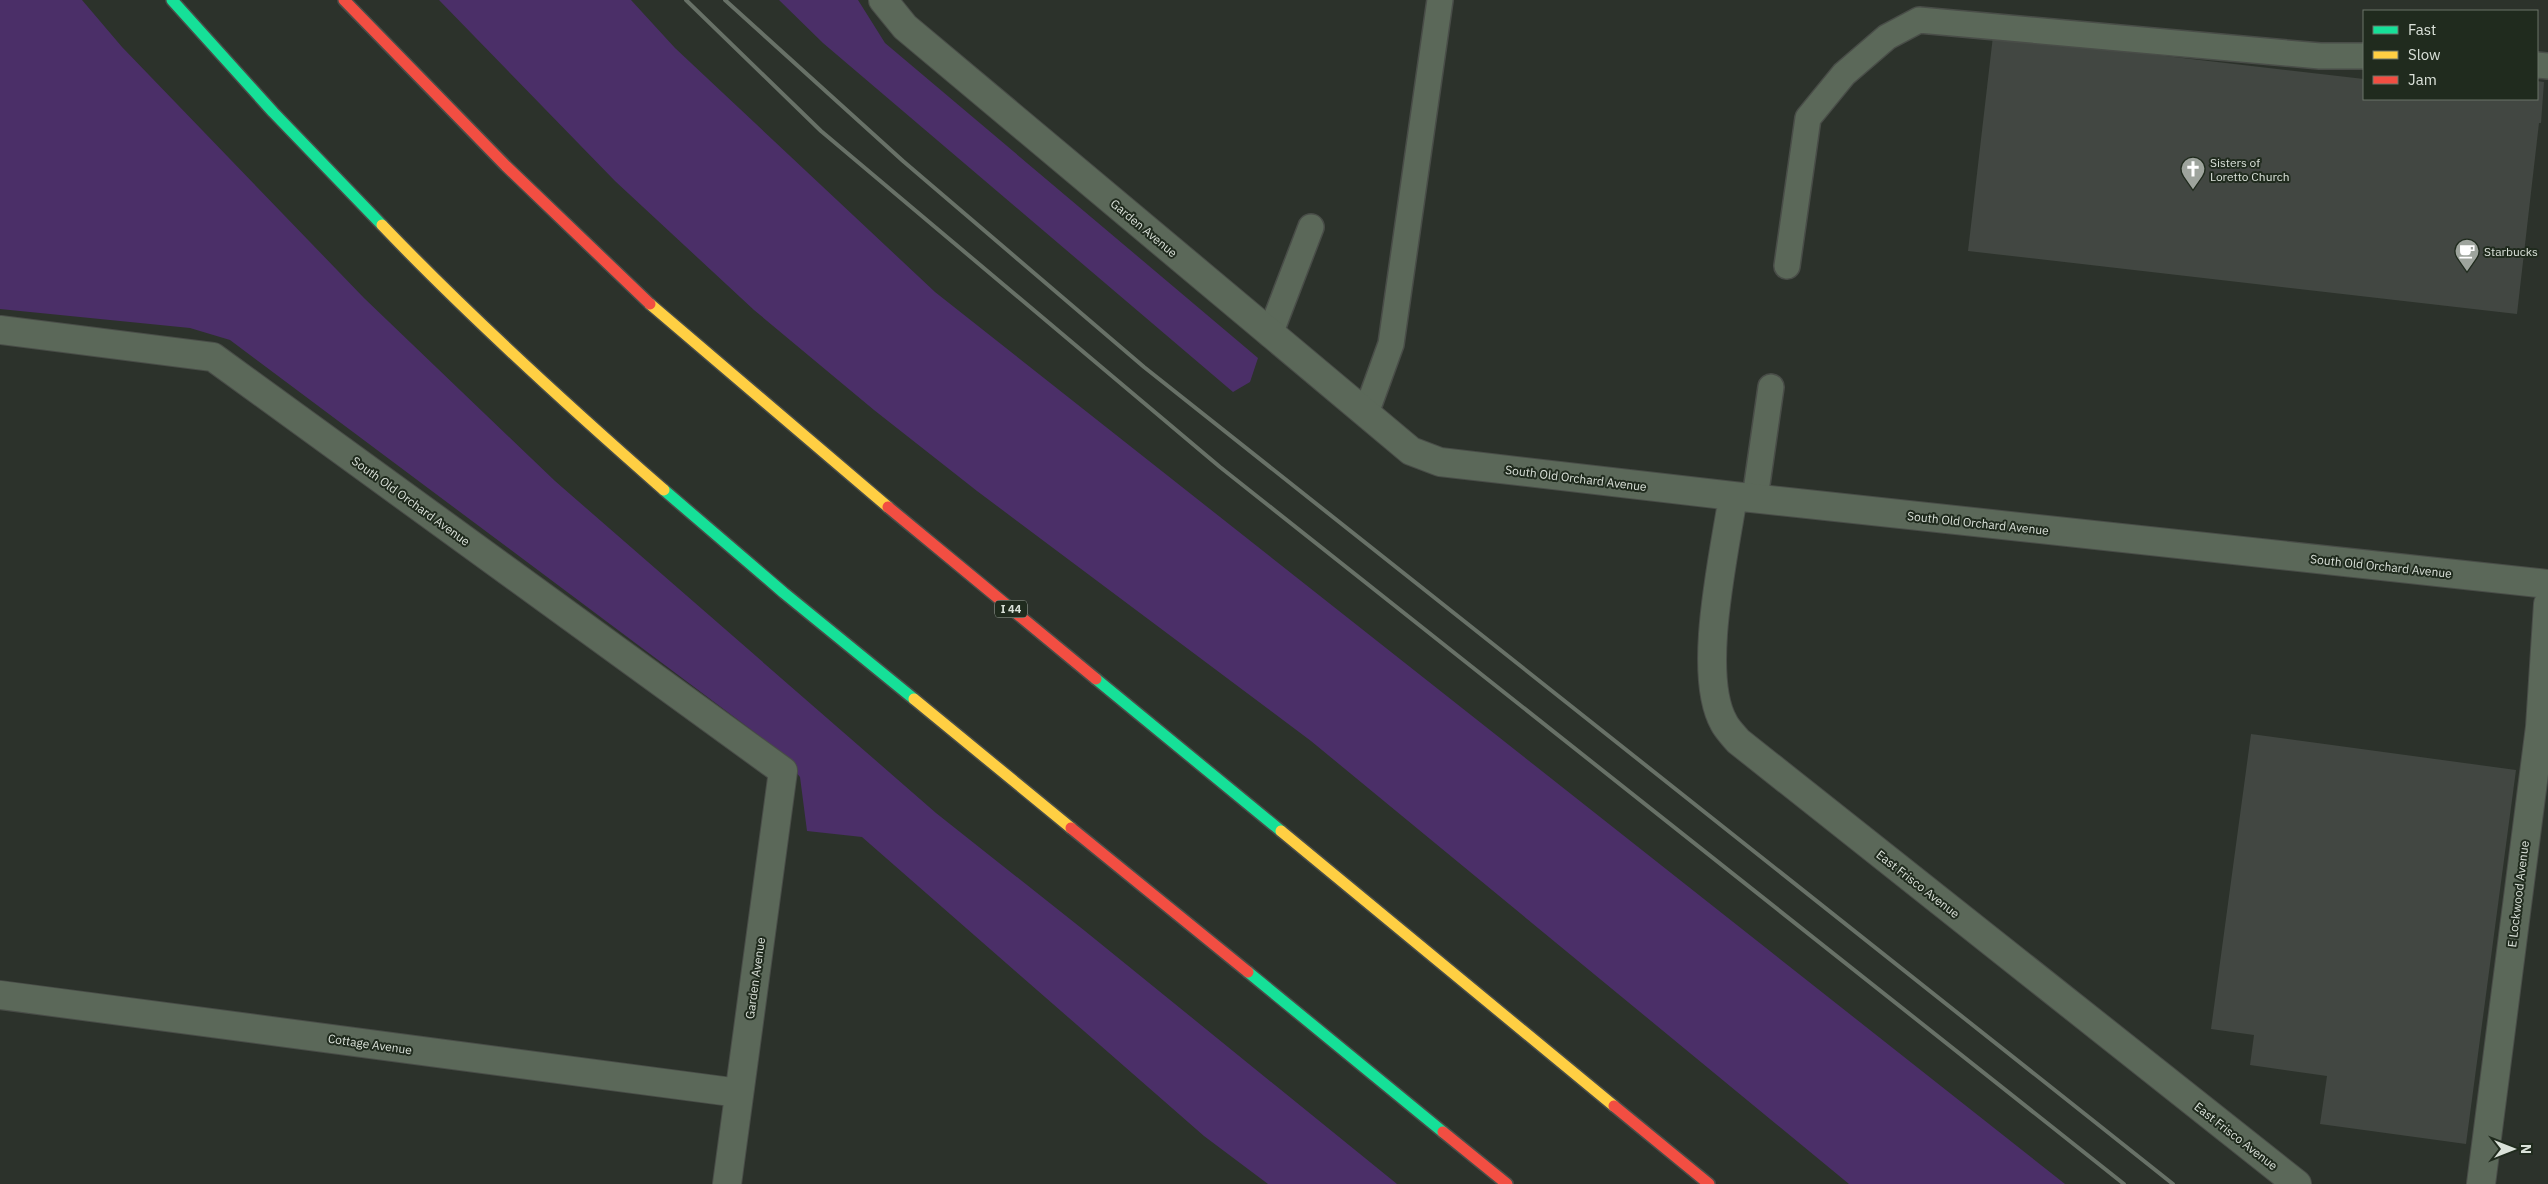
<svg xmlns="http://www.w3.org/2000/svg" width="2548" height="1184" font-family="'IBM Plex Sans',sans-serif">
  <style>
    .green { fill: #4b2f68 }
    .building { fill: #424742 }
    .lines { fill: none; stroke-linecap: round; stroke-linejoin: round }
    .lane-casing { stroke: #494d48; stroke-width: 28 }
    .street-casing { stroke: #494d48; stroke-width: 30 }
    .fast-casing { stroke: #494d48; stroke-width: 14 }
    .slow-casing { stroke: #494d48; stroke-width: 14 }
    .jam-casing { stroke: #494d48; stroke-width: 14 }
    .lane { stroke: #5b6859; stroke-width: 25 }
    .street { stroke: #5b6859; stroke-width: 28 }
    .fast { stroke: #16e098; stroke-width: 11 }
    .slow { stroke: #ffcf43; stroke-width: 11 }
    .jam { stroke: #f24e42; stroke-width: 11 }
    .rail { stroke: #687167; stroke-width: 4 }
    .labels { text-anchor: middle; dominant-baseline: central; stroke-width: 4; stroke-linejoin: round; paint-order: stroke }
    .shield { fill: #202b1e; stroke: #a3aba2; stroke-width: 1 }
    .shield-label { font-size: 11px; font-weight: bold; fill: #dbe2da }
    .poi-label { font-size: 12px; fill: #dbe2da; stroke: #202b1e; text-anchor: start }
    .street-label { font-size: 12px; fill: #dbe2da; stroke: #202b1e }
  </style>
  <rect width="100%" height="100%" fill="#2c322b"/>
  <path class="green" d="M0,0H82L122,47L364,298L555,481L936,813L1085,931L1397,1184H1268L1204,1136L862,837L807,831L800,777L777,749L230,340L190,328L0,309Z
    M439,0H631L675,48L935,292L2065,1184H1849L1311,741L977,491L874,410L754,310L615,181Z
    M779,0H858L885,43L1258,358L1250,382L1233,392L823,43Z"/>
  <path class="building" d="M1993,36L2364,79V99H2537V81L2544,82L2541,123H2539L2517,314L1968,251Z
    M2251,734L2516,770L2466,1144L2320,1124L2327,1076L2250,1065L2254,1035L2211,1029Z"/>
  <g class="lines">
    <defs>
      <path id="lane" d="M2537,65L2548,66
        M1787,266L1808,118L1844,74L1887,37L1919,20L2320,56H2364
        M1270,334L1311,227
        M1366,413L1391,344L1440,0
        M1755,498L1771,387"/>
      <path id="street" d="M883,0L905,27L1411,451L1440,462L1733,496L2548,584
        M0,330L213,357L783,771L727,1184
        M1733,496C1725,551 1696,674 1724,723C1727,729 1733,735 1738,741L2297,1184
        M0,995L739,1093
        M2481,1184L2540,727L2548,604"/>
      <path id="fast" d="M172,0L273,112L382,225
        M664,490L784,593L914,699
        M1096,679L1281,831
        M1248,972L1443,1132"/>
      <path id="slow" d="M382,225C471,318 567,405 664,490
        M650,304L888,507
        M914,699L1071,828
        M1281,831L1614,1106"/>
      <path id="jam" d="M344,0L506,166L650,304
        M888,507L1096,679
        M1071,828L1248,972
        M1614,1106L1709,1184
        M1443,1132L1507,1184"/>
    </defs>
    <use href="#lane" class="lane-casing"/>
    <use href="#street" class="street-casing"/>
    <use href="#fast" class="fast-casing"/>
    <use href="#slow" class="slow-casing"/>
    <use href="#jam" class="jam-casing"/>
    <use href="#lane" class="lane"/>
    <use href="#street" class="street"/>
    <use href="#fast" class="fast"/>
    <use href="#slow" class="slow"/>
    <use href="#jam" class="jam"/>
    <path class="rail" d="M686,0L821,131L1220,467L2124,1184
      M725,0L903,161L1144,367L2173,1184"/>
  </g>
  <defs>
    <symbol id="church-pin" viewBox="-11 -11 22 30"><path d="M0 17L-7.5 6A9.5 9.5 0 1 1 7.5 6Z" fill="#9ea49d" stroke="#202b1e"/><path d="M-1.2-6h2.4v3.5h3.3v2.4h-3.3V6h-2.4V-.1h-3.3v-2.4h3.3Z" fill="#fff"/></symbol>
    <symbol id="cafe-pin" viewBox="-11 -11 22 30"><path d="M0 17L-7.5 6A9.5 9.5 0 1 1 7.5 6Z" fill="#9ea49d" stroke="#202b1e"/><path d="M-5.5-4.5H6V0H3Q3 3.5 0 3.5H-2.5Q-5.5 3.5-5.5 0ZM3-3.2v2h1.7v-2ZM-6 4.5H4V6H-6Z" fill="#fff"/></symbol>
  </defs>
  <g fill-rule="evenodd">
    <use href="#church-pin" x="2179" y="155" width="28" height="38"/>
    <use href="#cafe-pin" x="2453" y="237" width="28" height="38"/>
  </g>
  <g class="labels">
    <rect class="shield" x="995" y="600.5" width="32" height="17" rx="4"/>
    <g class="shield-label">
      <text x="1011" y="609">I 44</text>
    </g>
    <g class="poi-label">
      <text x="2210" y="162">Sisters of<tspan x="2210" dy="14">Loretto Church</tspan></text>
      <text x="2484" y="251">Starbucks</text>
    </g>
    <g class="street-label">
      <text transform="translate(1144 228) rotate(40)">Garden Avenue</text>
      <text transform="translate(1576 478) rotate(7)">South Old Orchard Avenue</text>
      <text transform="translate(411 501) rotate(36)">South Old Orchard Avenue</text>
      <text transform="translate(1978 523) rotate(6)">South Old Orchard Avenue</text>
      <text transform="translate(2381 566) rotate(6)">South Old Orchard Avenue</text>
      <text transform="translate(1918 884) rotate(38)">East Frisco Avenue</text>
      <text transform="translate(2518 894) rotate(-83)">E Lockwood Avenue</text>
      <text transform="translate(755 978) rotate(-82)">Garden Avenue</text>
      <text transform="translate(370 1044) rotate(8)">Cottage Avenue</text>
      <text transform="translate(2236 1136) rotate(38)">East Frisco Avenue</text>
    </g>
  </g>
  <rect x="2363" y="10" width="175" height="90" fill="#202b1e" stroke="#6b7469"/>
  <rect x="2373" y="26" width="25" height="8" fill="#16e098" stroke="#6b7469"/>
  <text x="2408" y="35" font-size="15" fill="#dbe2da">Fast</text>
  <rect x="2373" y="51" width="25" height="8" fill="#ffcf43" stroke="#6b7469"/>
  <text x="2408" y="60" font-size="15" fill="#dbe2da">Slow</text>
  <rect x="2373" y="76" width="25" height="8" fill="#f24e42" stroke="#6b7469"/>
  <text x="2408" y="85" font-size="15" fill="#dbe2da">Jam</text>
  <g transform="translate(2513 1149) rotate(90)" stroke="#202b1e" stroke-width="4" paint-order="stroke">
  <path d="M0-4L9 19L0 12L-9 19Z" fill="#dbe2da"/>
  <text y="-8" font-size="14" font-weight="bold" text-anchor="middle" fill="#dbe2da">N</text>
  </g>
</svg>
